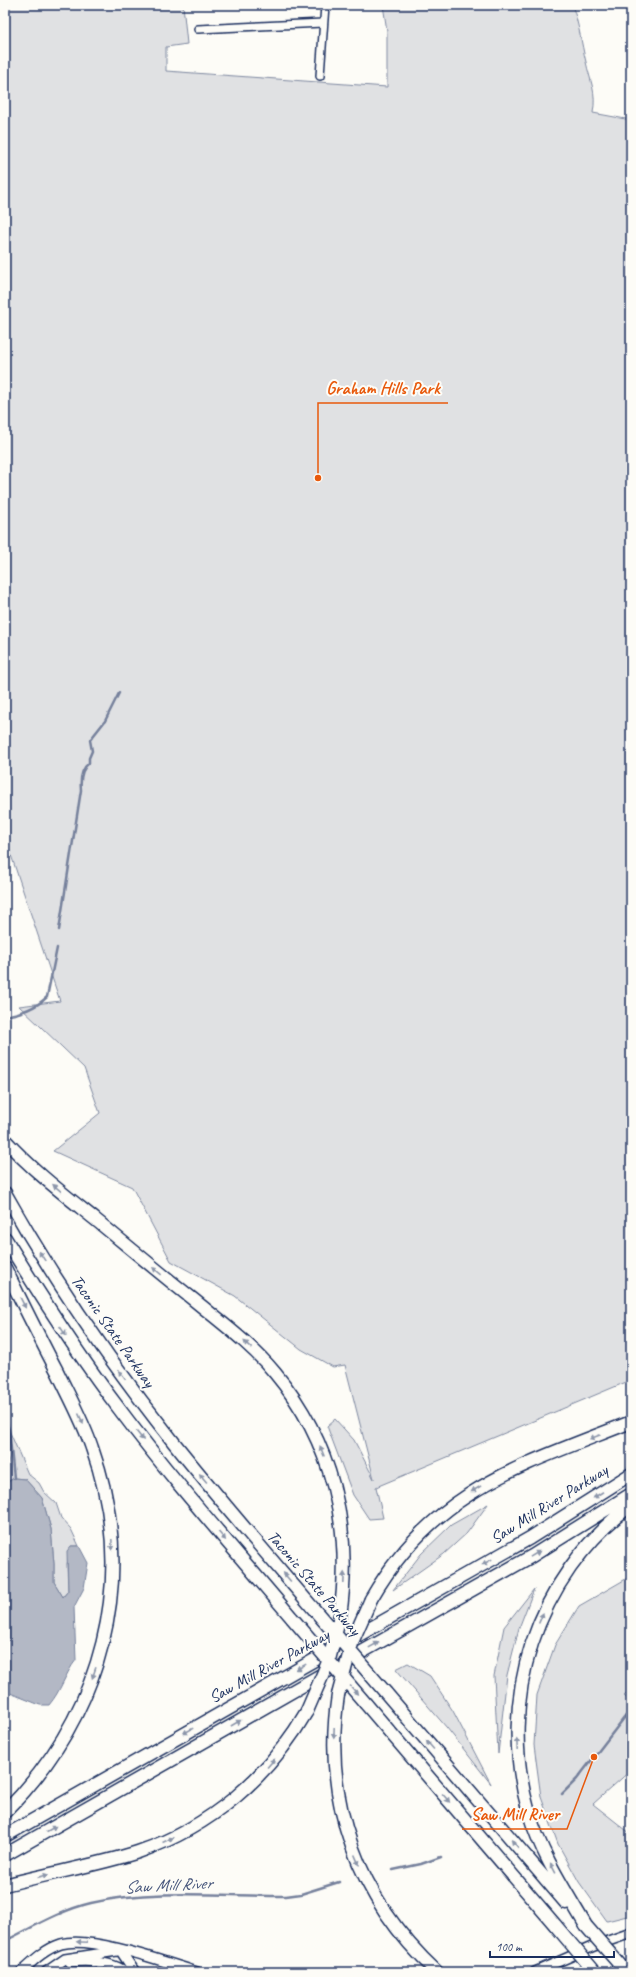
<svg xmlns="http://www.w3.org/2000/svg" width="636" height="1977" font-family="Caveat,sans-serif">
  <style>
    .green { fill: #e0e1e3; stroke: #7e88a0 }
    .water { fill: #b3b8c5; stroke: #76819c }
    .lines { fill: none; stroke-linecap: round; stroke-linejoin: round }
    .stream { stroke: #76819c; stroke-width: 2.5 }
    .street-casing { stroke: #1b2f5e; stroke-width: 10 }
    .secondary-casing { stroke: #1b2f5e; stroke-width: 12 }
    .highway-casing { stroke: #1b2f5e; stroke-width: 15 }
    .street { stroke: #fdfcf7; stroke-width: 7 }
    .secondary { stroke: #fdfcf7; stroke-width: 9 }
    .highway { stroke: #fdfcf7; stroke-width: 12 }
    .highway-bridge-casing { stroke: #1b2f5e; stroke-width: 15; stroke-linecap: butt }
    .highway-bridge { stroke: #fdfcf7; stroke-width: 12 }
    .oneway { fill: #8c96aa }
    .labels { text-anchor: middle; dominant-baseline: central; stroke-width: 4; stroke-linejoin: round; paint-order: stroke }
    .street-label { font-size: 17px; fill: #1b2f5e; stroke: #fdfcf7 }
    .water-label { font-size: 18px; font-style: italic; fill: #49587d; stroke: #fdfcf7 }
    .leader { fill: none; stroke: #e8590c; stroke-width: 1.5 }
    .callout-dot { fill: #e8590c; stroke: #fdfcf7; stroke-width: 1.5 }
    .callout-label { font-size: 18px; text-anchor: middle; font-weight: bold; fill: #e8590c; stroke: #fdfcf7; stroke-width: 4; stroke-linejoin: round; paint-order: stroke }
  </style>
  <rect width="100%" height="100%" fill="#fdfcf7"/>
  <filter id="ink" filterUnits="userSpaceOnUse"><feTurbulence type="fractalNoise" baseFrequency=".025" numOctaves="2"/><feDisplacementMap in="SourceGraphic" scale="8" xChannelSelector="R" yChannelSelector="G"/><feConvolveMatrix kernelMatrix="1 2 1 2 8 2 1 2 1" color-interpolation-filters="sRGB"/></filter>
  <g filter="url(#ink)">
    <path class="green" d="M5,5H183L187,44L166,47V71L387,87V31L383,5H572C579,24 581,42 586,62C590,81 597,92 593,113L631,120V1380L376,1487L383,1518L369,1519L353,1495L327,1426L335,1419L354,1440L374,1479L345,1365L333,1367L301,1349L235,1296L171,1261L132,1187L53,1151L100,1113L84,1068L19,1006L60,1001L5,837Z
      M9,1430L28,1474L39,1483L44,1492L56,1503L61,1518L71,1529L79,1546H71L67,1564L68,1591L63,1597L54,1582V1564L51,1529L42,1498L25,1479L14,1478L5,1483L9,1457Z
      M488,1504L467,1533L444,1554L393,1590L421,1554L451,1525Z
      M631,1576V1690L624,1696L631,1701V1770L593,1804L631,1834V1915L607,1921L579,1882L558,1844L541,1797L534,1745L537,1695L555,1645L579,1606Z
      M534,1589L519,1628L507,1675L498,1754L494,1676L504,1627Z
      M408,1663L430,1676L453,1711L491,1784L447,1728L396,1669Z"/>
    <path class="water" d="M14,1478L25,1479L42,1498L51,1529L54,1564V1582L63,1597L68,1591L67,1551L71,1546H79L88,1563L84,1588L74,1607L76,1660C65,1674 61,1691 49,1705H40L5,1691V1484Z"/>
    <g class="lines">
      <path class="stream" d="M59,930L81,790C80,780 81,769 89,763V758L92,751L90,740L105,721L119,693
        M5,1016C20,1014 37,1007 47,997L57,948
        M5,1415L9,1430L14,1478
        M562,1794L577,1779L631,1709
        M393,1870L421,1864L441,1857
        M5,1941C33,1927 61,1910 91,1903C151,1889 225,1896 286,1896L301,1894L339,1882"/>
      <defs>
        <path id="street" d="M198,29L323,23
          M320,76L325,5"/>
        <path id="secondary" d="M120,1950L135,1972
          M70,1962C89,1960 110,1961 126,1972
          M21,1972C33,1961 45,1949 61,1944C91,1935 165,1962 197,1972
          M46,1972L65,1959L117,1951
          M535,1972L594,1946L631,1933"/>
        <path id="highway" d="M5,1140C32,1170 65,1195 96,1220C129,1247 161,1274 194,1300C222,1323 252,1345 275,1373C332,1441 353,1529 340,1616
          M5,1193C54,1281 112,1365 175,1444C219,1499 266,1553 312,1607
          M5,1238C41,1297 78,1355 120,1410C174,1482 234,1549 292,1618
          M5,1268C22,1302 39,1337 57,1371C69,1396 83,1421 92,1448C139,1579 102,1715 5,1812
          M371,1599C434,1489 521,1466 631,1422
          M350,1640L530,1538L631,1474
          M346,1661L532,1556L631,1494
          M386,1693L566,1903
          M338,1695C322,1801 358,1899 437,1972
          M366,1704L556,1926
          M5,1836L332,1650
          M5,1855L328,1671
          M5,1885C49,1873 95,1866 138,1852C211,1827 269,1777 307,1711
          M586,1926C565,1890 541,1854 529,1813C496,1699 536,1577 631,1505"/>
      </defs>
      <use href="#street" class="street-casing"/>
      <use href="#secondary" class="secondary-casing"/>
      <use href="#highway" class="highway-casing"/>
      <use href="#street" class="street"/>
      <use href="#secondary" class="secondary"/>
      <use href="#highway" class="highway"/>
      <defs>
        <path id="highway-bridge" d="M312,1607L386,1693
          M292,1618L366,1704
          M338,1695L353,1640L371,1599
          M307,1711L329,1660L340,1616
          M556,1926L595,1972
          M586,1926L621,1966"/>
      </defs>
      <use href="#highway-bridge" class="highway-bridge-casing"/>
      <use href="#highway-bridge" class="highway-bridge"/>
    </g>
    <defs><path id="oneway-solid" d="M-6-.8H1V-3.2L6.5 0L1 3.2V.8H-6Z"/></defs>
    <g class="oneway">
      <use href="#oneway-solid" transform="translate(57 1188) rotate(-140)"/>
      <use href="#oneway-solid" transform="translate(42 1256) rotate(-122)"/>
      <use href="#oneway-solid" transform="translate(157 1271) rotate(-141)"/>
      <use href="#oneway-solid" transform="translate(23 1303) rotate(63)"/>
      <use href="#oneway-solid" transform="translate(63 1331) rotate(56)"/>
      <use href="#oneway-solid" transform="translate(248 1345) rotate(-137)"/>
      <use href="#oneway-solid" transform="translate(122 1375) rotate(-126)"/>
      <use href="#oneway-solid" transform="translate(81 1419) rotate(66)"/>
      <use href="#oneway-solid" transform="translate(140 1436) rotate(52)"/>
      <use href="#oneway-solid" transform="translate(595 1437) rotate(159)"/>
      <use href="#oneway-solid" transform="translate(322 1451) rotate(-112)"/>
      <use href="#oneway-solid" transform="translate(203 1478) rotate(-130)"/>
      <use href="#oneway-solid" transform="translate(476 1489) rotate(149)"/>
      <use href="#oneway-solid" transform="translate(598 1495) rotate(147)"/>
      <use href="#oneway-solid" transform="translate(222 1536) rotate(50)"/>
      <use href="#oneway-solid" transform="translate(112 1545) rotate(88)"/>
      <use href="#oneway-solid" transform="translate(535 1554) rotate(-31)"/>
      <use href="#oneway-solid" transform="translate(487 1562) rotate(151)"/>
      <use href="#oneway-solid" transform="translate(287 1577) rotate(-130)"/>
      <use href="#oneway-solid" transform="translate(344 1578) rotate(-88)"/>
      <use href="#oneway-solid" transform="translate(541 1618) rotate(-67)"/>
      <use href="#oneway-solid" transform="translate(374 1645) rotate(-29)"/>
      <use href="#oneway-solid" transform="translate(301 1667) rotate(151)"/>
      <use href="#oneway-solid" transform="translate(94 1673) rotate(109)"/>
      <use href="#oneway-solid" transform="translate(354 1690) rotate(49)"/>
      <use href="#oneway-solid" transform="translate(236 1723) rotate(-30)"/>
      <use href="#oneway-solid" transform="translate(188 1731) rotate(151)"/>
      <use href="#oneway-solid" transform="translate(334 1733) rotate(92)"/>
      <use href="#oneway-solid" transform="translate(517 1744) rotate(-92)"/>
      <use href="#oneway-solid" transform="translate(430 1745) rotate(-131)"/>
      <use href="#oneway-solid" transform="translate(271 1763) rotate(-49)"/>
      <use href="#oneway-solid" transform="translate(446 1798) rotate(49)"/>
      <use href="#oneway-solid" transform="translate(51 1829) rotate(-30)"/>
      <use href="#oneway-solid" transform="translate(168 1840) rotate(-24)"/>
      <use href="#oneway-solid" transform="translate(515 1844) rotate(-131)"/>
      <use href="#oneway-solid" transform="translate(357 1860) rotate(67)"/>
      <use href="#oneway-solid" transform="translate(553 1868) rotate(-118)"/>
      <use href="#oneway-solid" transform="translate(43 1876) rotate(-14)"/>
      <use href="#oneway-solid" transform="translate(82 1942) rotate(-178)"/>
    </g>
  </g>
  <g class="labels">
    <g class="street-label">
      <text transform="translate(113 1331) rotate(55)">Taconic State Parkway</text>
      <text transform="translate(549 1504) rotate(-32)">Saw Mill River Parkway</text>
      <text transform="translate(314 1583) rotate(49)">Taconic State Parkway</text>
      <text transform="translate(269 1666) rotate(-29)">Saw Mill River Parkway</text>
    </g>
    <g class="water-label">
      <text transform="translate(168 1885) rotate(-3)">Saw Mill River</text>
    </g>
  </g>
  <path class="leader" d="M318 478L318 403H448M594 1757L567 1829H462"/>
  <g class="callout-dot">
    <circle cx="318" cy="478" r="4"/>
    <circle cx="594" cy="1757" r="4"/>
  </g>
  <g class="callout-label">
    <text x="383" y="394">Graham Hills Park</text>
    <text x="515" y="1820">Saw Mill River</text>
  </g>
  <rect width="636" height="1977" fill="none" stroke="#fdfcf7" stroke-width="20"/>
  <rect x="10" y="10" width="616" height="1957" fill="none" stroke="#1b2f5e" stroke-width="1.5" filter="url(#ink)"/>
  <path d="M490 1951v6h124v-6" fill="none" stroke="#1b2f5e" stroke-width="2"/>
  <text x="496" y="1951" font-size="12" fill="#1b2f5e" stroke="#fdfcf7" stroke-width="3" paint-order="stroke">100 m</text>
</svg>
